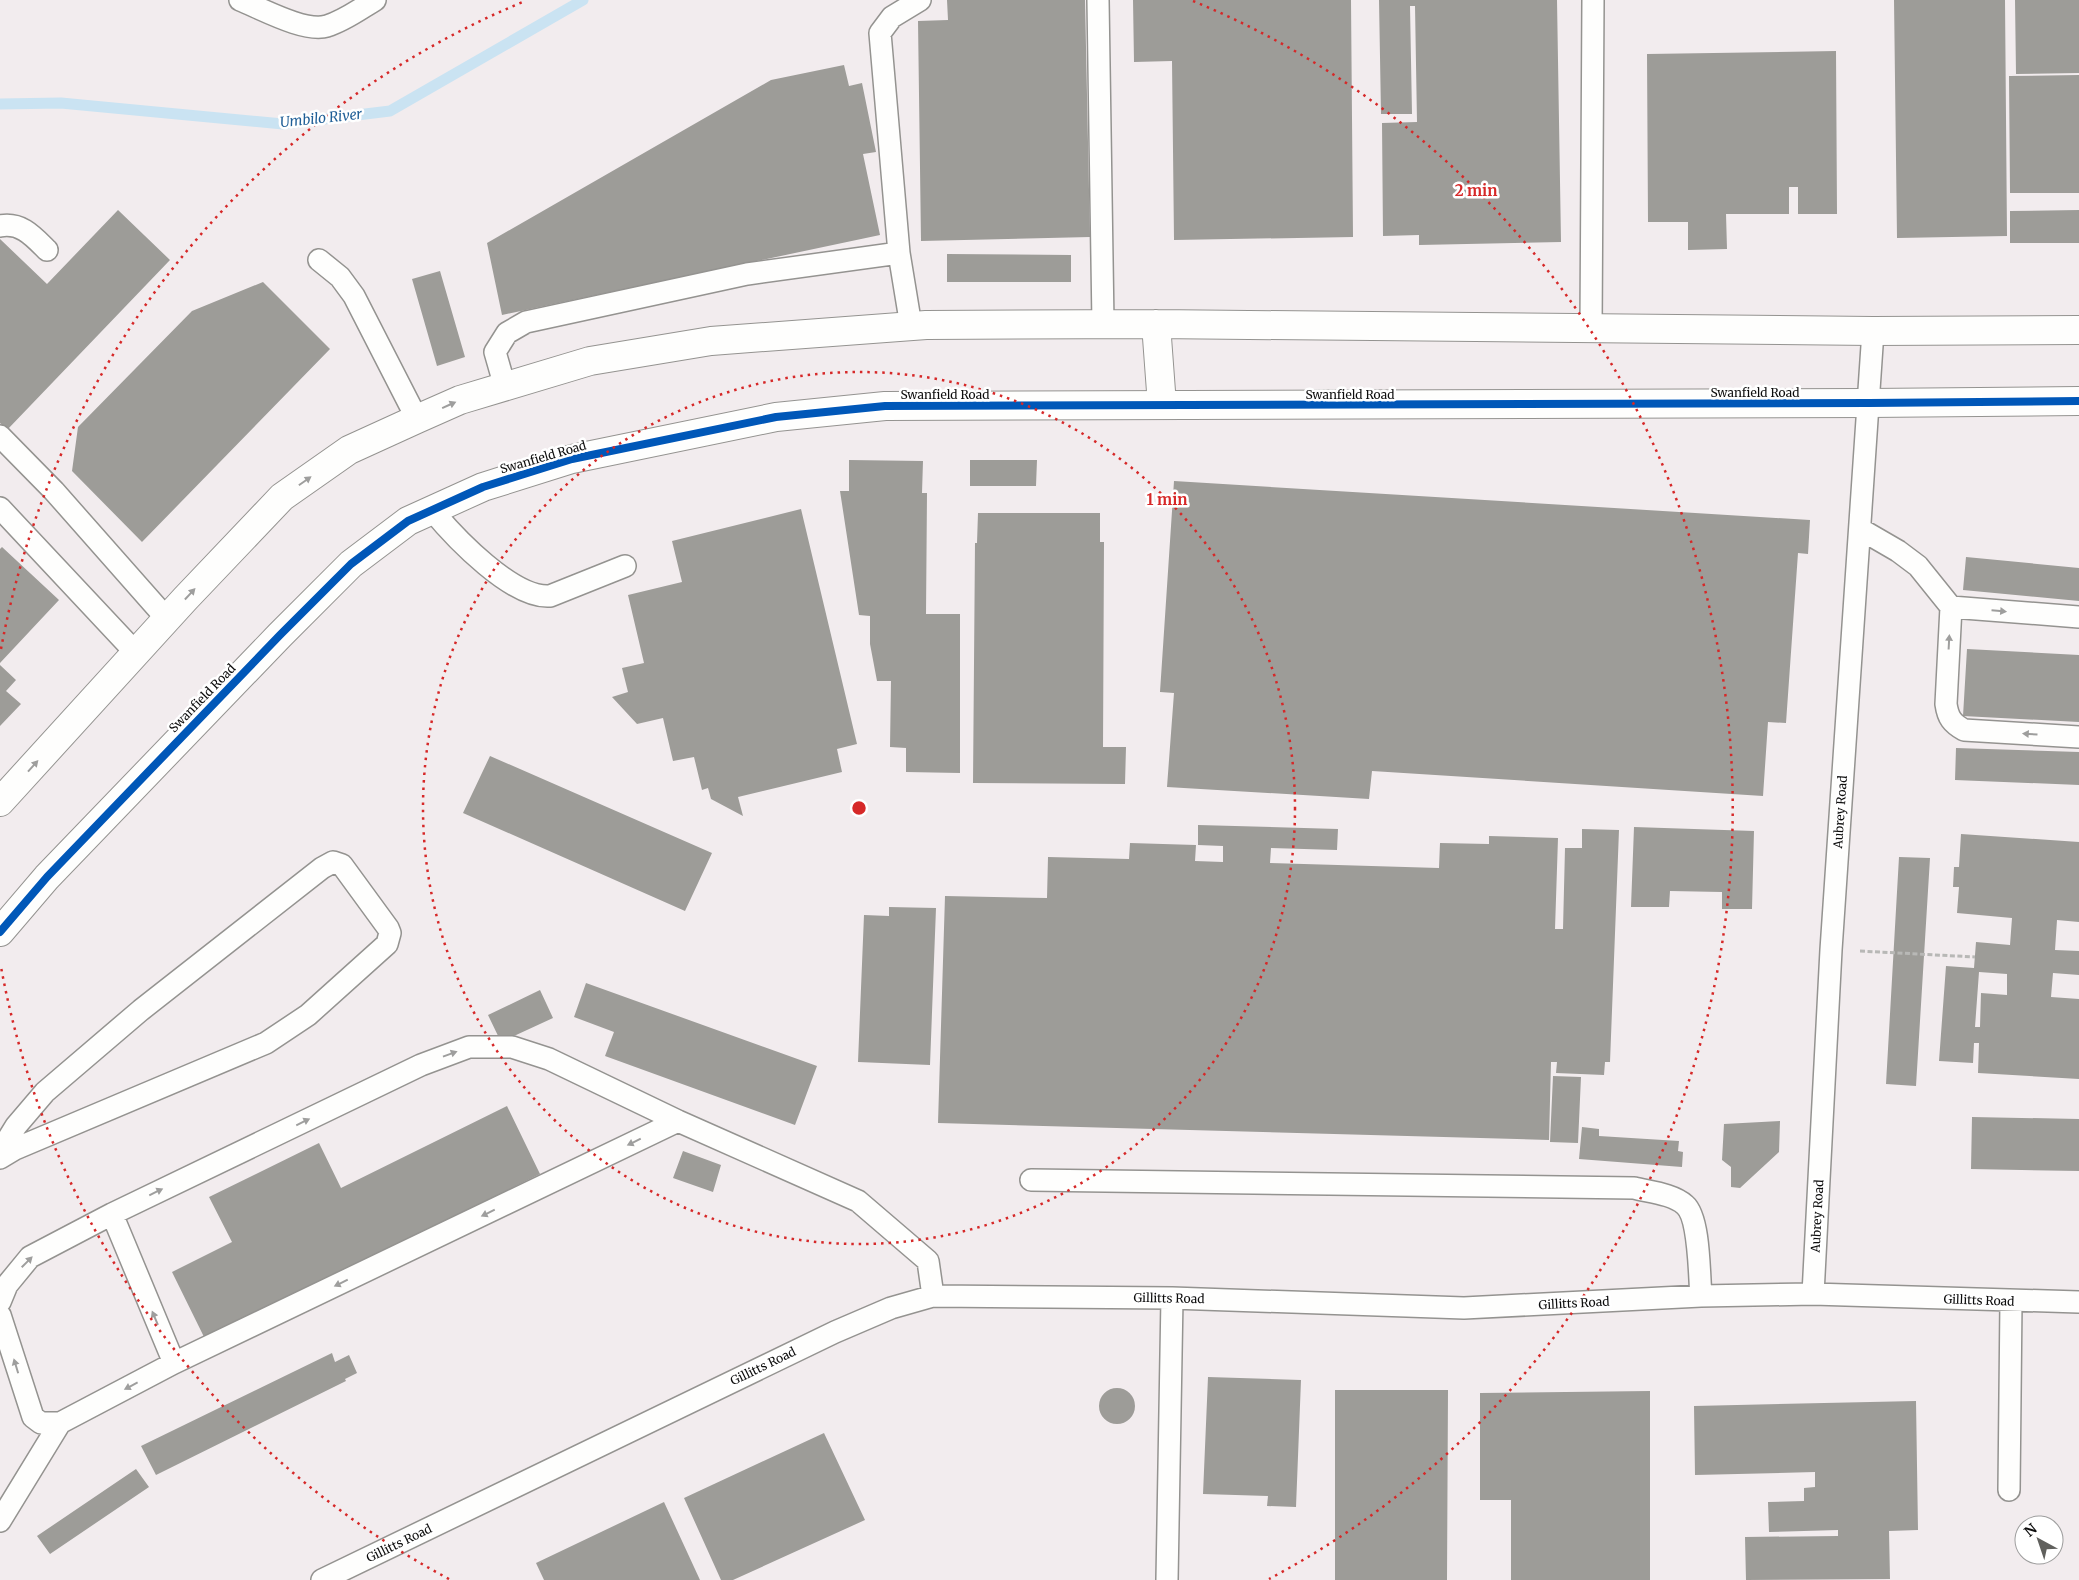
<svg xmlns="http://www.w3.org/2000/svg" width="2079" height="1580" font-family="Merriweather,serif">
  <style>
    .industrial { fill: #f2ecee; fill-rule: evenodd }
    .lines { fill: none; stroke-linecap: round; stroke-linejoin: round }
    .stream { stroke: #cae3f2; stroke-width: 11 }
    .building { fill: #9d9c98; fill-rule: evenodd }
    .service-casing { stroke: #949390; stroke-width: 24 }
    .minor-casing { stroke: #949390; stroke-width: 30 }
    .path { stroke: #b8b8b6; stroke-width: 3; stroke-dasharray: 5 2.5; stroke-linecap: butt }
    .service { stroke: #fefefd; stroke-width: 21 }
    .minor { stroke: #fefefd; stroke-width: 28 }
    .cycleway-casing { stroke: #fff; stroke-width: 11 }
    .cycleway { stroke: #0057b8; stroke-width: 8 }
    .oneway { fill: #9e9e9d }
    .ring { fill: none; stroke: #d62828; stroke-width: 2.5; stroke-dasharray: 2.5 5 }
    .labels { text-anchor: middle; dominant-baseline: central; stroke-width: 5; stroke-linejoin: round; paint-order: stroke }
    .street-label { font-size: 12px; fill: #0d0d0d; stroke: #fff }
    .water-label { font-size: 14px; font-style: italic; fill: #1f5e96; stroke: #fff }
    .centre { fill: #d62828; stroke: #fff; stroke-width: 2.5 }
    .ring-label { font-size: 15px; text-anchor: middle; font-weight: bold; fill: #d62828; stroke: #fff; stroke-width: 5; stroke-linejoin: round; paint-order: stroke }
  </style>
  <rect width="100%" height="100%" fill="#faf9f2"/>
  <path class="industrial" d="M0,0H2079V1580H0ZM2024,1525H2054V1555H2024Z"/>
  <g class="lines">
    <path class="stream" d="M0,104L61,103L283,124L390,111L583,0"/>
  </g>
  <path class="building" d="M947,0H1085L1090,237L921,241L918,21L948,20Z
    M1133,0H1351L1353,237L1174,240L1172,61L1134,62Z
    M1379,0H1557L1561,242L1419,245V235L1383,236L1382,123L1417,122L1415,6H1410L1412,114H1381Z
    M1894,0H2005L2007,236L1897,238Z
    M2015,0H2079V73L2016,74Z
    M1836,51L1837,214H1798V187H1789V214H1726L1727,249L1688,250V222H1648L1647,54Z
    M844,65L849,86L862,83L876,152L863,154L880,235L502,315L487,243L771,80Z
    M2079,75V193H2010L2009,76Z
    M118,210L170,260L7,430L0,423V239L47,284Z
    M2079,210V243H2010V211Z
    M947,254L1071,255V282H947Z
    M440,271L465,357L437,366L412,279Z
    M263,282L330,349L142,542L72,471L78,427L192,311Z
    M849,460L923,461L922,493H927L926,614H960V773L906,772V748L890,747L891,681H877L870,644V616L859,615L840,491H849Z
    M970,460H1037L1036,486H970Z
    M1174,481L1810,520L1808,554L1798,553L1786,723L1768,722L1763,796L1372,771L1369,799L1167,787L1174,693L1160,692Z
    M801,509L857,744L837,749L842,772L738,797L743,816L711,799L708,788L702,790L694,757L673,761L663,718L637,724L612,697L628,692L622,668L644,663L628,595L682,582L672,541Z
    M978,513H1100V542H1104L1103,747H1126L1125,784L973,783L975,543H977Z
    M2,547L59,600L0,663V549Z
    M1966,557L2079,568V601L1963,590Z
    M1967,649L2079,655V722L1963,716Z
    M0,665L16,680L6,691L21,704L0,726Z
    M1956,748L2079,752V785L1955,780Z
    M490,756L712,853L685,911L463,813Z
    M1198,825L1338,829L1337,850L1271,848L1270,863L1439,868L1440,843L1489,844V836L1558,838L1555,929H1563L1565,848H1582V829L1619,830L1610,1062H1605L1604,1075L1556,1073L1557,1062H1551L1549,1140L938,1123L945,896L1047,898L1048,857L1129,859L1130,843L1196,845L1195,861L1223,862V846L1198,845Z
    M1634,827L1754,831L1752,909H1722V892L1670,891L1669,907H1631Z
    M1961,834L2079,842V922L2057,920L2055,950L2079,951V975L2053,973L2051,997L2079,999V1079L1978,1073L1979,1043H1974L1973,1063L1939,1061L1946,966L1974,968L1976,942L2010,945L2012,918L1957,913L1959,887H1953L1954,867H1959ZM1979,972L2007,974V995L1981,993L1980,1027H1975Z
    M1899,857L1930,858L1916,1086L1886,1084Z
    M889,907L936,908L930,1065L858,1062L864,915L889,916Z
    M586,983L817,1066L795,1125L605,1056L614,1032L574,1017Z
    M540,990L553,1018L501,1042L488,1015Z
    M1553,1076L1581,1077L1578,1143L1550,1142Z
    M507,1106L540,1174L206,1341L172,1272L232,1242L209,1197L319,1143L341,1188Z
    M1972,1117L2079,1119V1171L1971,1169Z
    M1780,1121L1779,1152L1740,1188L1731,1187V1167L1722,1160L1724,1124Z
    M1582,1127L1599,1129V1136L1679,1141L1678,1151L1683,1152L1682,1167L1579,1159Z
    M683,1151L721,1165L713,1192L673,1178Z
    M332,1353L335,1362L349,1355L357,1373L345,1379L346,1381L156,1475L141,1446Z
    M1208,1377L1301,1380L1296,1507L1267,1506L1268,1496L1203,1494Z
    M1099 1406a18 18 0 1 1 36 0a18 18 0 1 1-36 0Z
    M1335,1390H1448L1447,1580H1335Z
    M1650,1391V1580H1511V1500H1480V1393Z
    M1916,1401L1918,1530L1889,1531L1890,1579L1746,1580L1745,1537L1838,1536V1530L1769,1532L1768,1502L1804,1501V1488L1815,1487V1472L1695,1475L1694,1406Z
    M824,1433L865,1520L733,1580H721L684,1498Z
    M136,1469L149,1487L50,1554L37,1536Z
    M664,1502L700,1580H544L536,1563Z"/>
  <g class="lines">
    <defs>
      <path id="service" d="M240,0C262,9 306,33 327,26C344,21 360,9 375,0
        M1098,0L1103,324
        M0,226C21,222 33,236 47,250
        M899,253L911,326
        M319,260L340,277L354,296L417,419
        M1591,328L1593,0
        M505,387L495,352L507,333L526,322L747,274L899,253L880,33L892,17L920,0
        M0,436L54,491L167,619
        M0,508L136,653
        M432,510C455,538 513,599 550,596L625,566
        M1860,529L1898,551L1918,566L1951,607L1946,704C1948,718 1952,723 1964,730L2079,737
        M1951,607L2079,617
        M0,1152L16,1126L45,1092L141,1010L322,868L333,862L342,865L388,928L390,933L387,944L308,1015L266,1043L15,1149L0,1158
        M1031,1180L1634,1188C1650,1192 1673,1194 1685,1205C1700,1218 1699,1276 1701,1296
        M1813,1294L1831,950L1873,331
        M0,1302L7,1285L30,1257L112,1214
        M0,1315L33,1417L41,1423H60L174,1363L678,1121
        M174,1363L112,1214L421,1065L469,1047H512L549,1059L678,1121L858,1201L928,1261L933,1296
        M2009,1490L2011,1301
        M0,1521L60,1423
        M322,1580L835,1332L891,1308L933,1296L1172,1298L1464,1308L1701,1296L1813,1294L2079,1302
        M1167,1580L1172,1298"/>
      <path id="minor" d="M1156,324L1162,405
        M0,802L185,599L282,497L349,450L417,419L460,400L590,361L711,341L926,325L1156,324L1873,331L2079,330
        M0,932L47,877L280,635L351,564L408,521L483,487L572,459L776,417L885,406L1869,403L2079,401"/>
    </defs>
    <use href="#service" class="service-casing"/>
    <use href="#minor" class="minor-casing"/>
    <path class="path" d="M1860,951L1975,957"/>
    <use href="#service" class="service"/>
    <use href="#minor" class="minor"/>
    <defs>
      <path id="cycleway" d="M0,932L47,877L280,635L351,564L408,521L483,487L572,459L776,417L885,406L1869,403L2079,401"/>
    </defs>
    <use href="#cycleway" class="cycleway-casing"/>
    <use href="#cycleway" class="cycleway"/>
  </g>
  <defs><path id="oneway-solid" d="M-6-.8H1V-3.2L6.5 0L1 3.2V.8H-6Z" transform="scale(1.25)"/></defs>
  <g class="oneway">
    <use href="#oneway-solid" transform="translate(449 405) rotate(-24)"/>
    <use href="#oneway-solid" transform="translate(305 481) rotate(-35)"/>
    <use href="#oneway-solid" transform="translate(190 594) rotate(-47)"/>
    <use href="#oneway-solid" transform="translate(1999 611) rotate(5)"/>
    <use href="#oneway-solid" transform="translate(1949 642) rotate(-87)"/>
    <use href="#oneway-solid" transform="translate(2030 734) rotate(-176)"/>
    <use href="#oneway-solid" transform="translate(33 766) rotate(-48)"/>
    <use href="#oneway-solid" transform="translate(450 1054) rotate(-20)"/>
    <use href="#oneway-solid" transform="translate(303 1122) rotate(-26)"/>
    <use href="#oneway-solid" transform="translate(634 1142) rotate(154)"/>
    <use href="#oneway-solid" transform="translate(156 1192) rotate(-26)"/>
    <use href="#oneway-solid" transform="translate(488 1213) rotate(154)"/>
    <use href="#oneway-solid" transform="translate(27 1262) rotate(-45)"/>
    <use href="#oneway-solid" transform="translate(341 1283) rotate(154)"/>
    <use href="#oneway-solid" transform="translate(155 1318) rotate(-113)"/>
    <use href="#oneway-solid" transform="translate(16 1366) rotate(-107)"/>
    <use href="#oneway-solid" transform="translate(131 1386) rotate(152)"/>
  </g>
  <g class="ring">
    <circle cx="859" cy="808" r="436"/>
    <path d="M449 1579A873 873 0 0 1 1 967M1 649A873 873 0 0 1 525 1M1193 1A873 873 0 0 1 1269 1579"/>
  </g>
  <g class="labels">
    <g class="street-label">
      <text x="1755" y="392">Swanfield Road</text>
      <text x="945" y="394">Swanfield Road</text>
      <text x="1350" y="394">Swanfield Road</text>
      <text transform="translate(543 457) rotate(-16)">Swanfield Road</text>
      <text transform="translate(202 698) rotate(-46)">Swanfield Road</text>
      <text transform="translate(1840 812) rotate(-86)">Aubrey Road</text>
      <text transform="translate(1817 1216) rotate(-87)">Aubrey Road</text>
      <text transform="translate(1169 1298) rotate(1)">Gillitts Road</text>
      <text transform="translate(1979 1300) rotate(2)">Gillitts Road</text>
      <text transform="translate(1574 1303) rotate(-3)">Gillitts Road</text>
      <text transform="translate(763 1366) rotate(-26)">Gillitts Road</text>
      <text transform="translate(399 1543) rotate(-26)">Gillitts Road</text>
    </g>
    <g class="water-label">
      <text transform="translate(321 118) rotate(-6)">Umbilo River</text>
    </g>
  </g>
  <circle cx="859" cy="808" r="8" class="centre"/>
  <g class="ring-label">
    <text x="1476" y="196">2 min</text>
    <text x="1167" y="505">1 min</text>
  </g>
  <g transform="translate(2039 1540) rotate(320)"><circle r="24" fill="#ffffff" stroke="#9e9e9e"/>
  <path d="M0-4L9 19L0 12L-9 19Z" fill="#60605d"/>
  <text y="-8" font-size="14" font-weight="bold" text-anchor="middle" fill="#0d0d0d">N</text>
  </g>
</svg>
